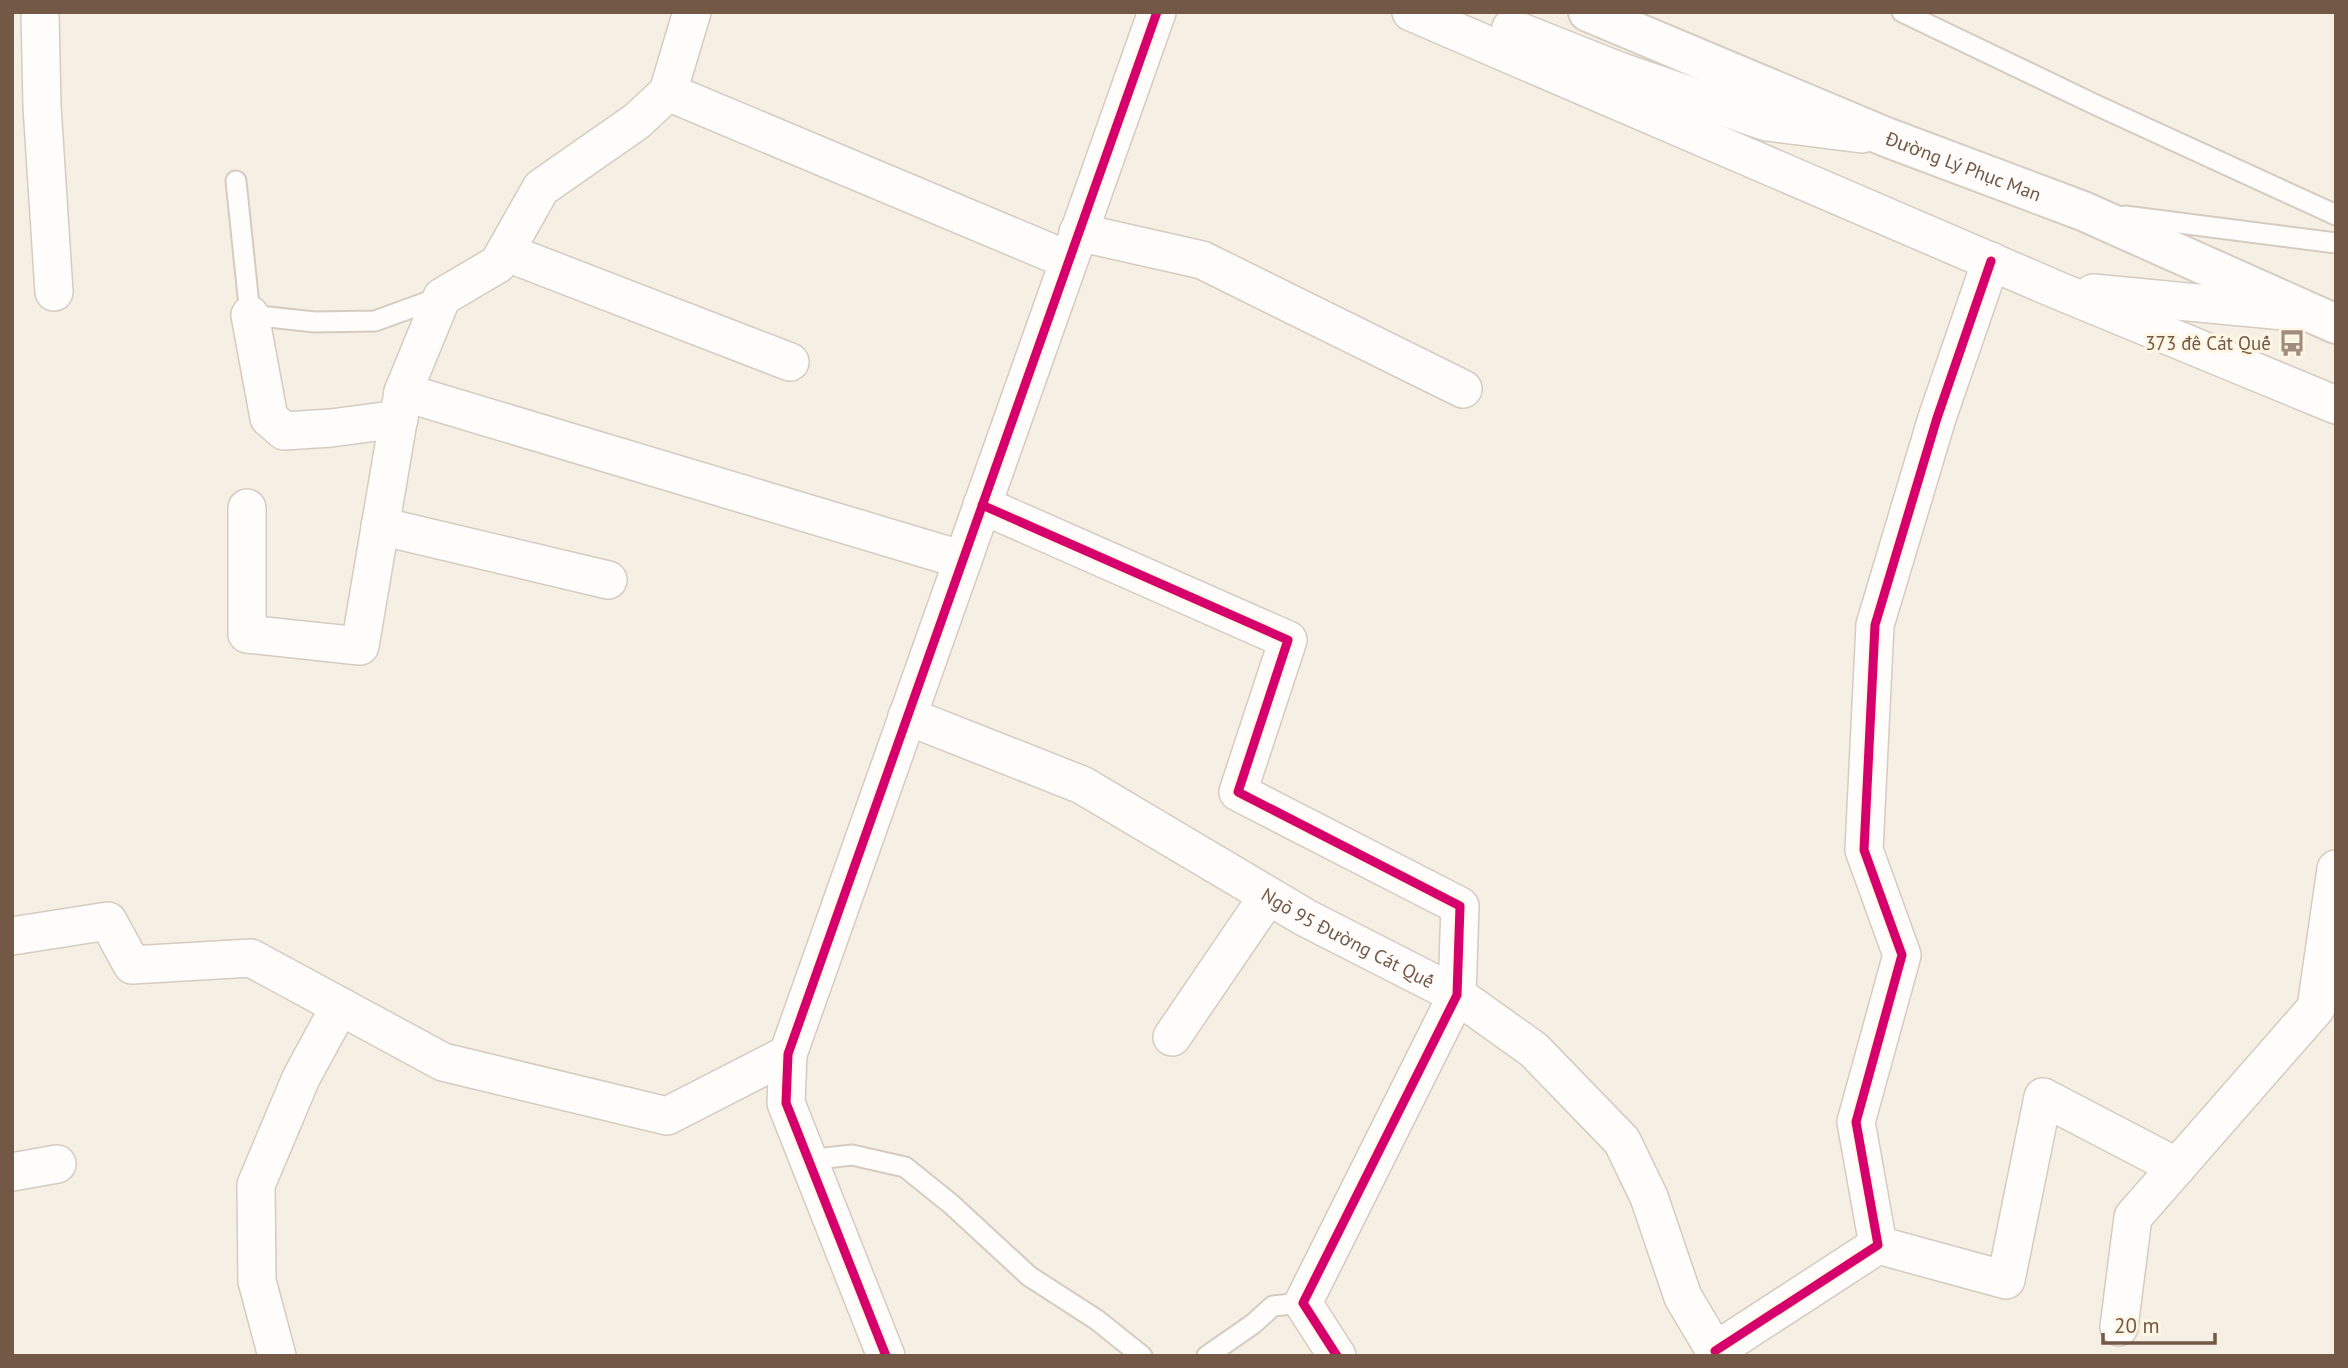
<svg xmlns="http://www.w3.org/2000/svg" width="2348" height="1368" font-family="'PT Sans',sans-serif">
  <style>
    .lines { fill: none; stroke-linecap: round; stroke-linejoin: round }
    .lane-casing { stroke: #d5cbc0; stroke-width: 23 }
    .street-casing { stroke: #d5cbc0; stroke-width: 40 }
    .secondary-casing { stroke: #d6ccc1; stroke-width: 42 }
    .lane { stroke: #fefdfb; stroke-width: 19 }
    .street { stroke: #fefdfb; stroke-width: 37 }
    .secondary { stroke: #fefdfb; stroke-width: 38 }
    .cycleway-casing { stroke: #fff6e4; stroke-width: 13 }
    .cycleway { stroke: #d6006c; stroke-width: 9 }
    .labels { text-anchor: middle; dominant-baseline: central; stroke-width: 6; stroke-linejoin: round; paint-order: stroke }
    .street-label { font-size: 19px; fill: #735845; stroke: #fff6e4 }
    .poi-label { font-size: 19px; fill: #735845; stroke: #fff6e4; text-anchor: end }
  </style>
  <rect width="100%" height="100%" fill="#f6f0e4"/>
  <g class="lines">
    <defs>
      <path id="lane" d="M1902,12L2096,105L2336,215
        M236,181L250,315L315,322L375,321L441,297
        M2125,216L2336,243
        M808,1160L852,1155L905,1167L951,1204L1029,1276L1097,1320L1142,1356
        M1207,1356L1253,1324L1273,1306L1303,1303"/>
      <g id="street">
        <path d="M40,12L42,106L54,292"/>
        <path d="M1411,12L2057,290L2336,405"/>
        <path d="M1511,28L1619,71L1767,122L1862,134"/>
        <path d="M668,92L1068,260"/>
        <path d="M1078,232L1202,260L1463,389"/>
        <path d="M505,252L790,362"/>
        <path d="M2093,293L2304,313"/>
        <path d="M250,315L269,418L284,431L331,428L399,419"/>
        <path d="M403,392L963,560"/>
        <path d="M982,505L1288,640L1238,792L1460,906L1457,995L1303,1303L1337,1356"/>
        <path d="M247,508V634L360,646L403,392L442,297L498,264L541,188L637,121L668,92L692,12"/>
        <path d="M380,526L608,580"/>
        <path id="s1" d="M907,716L1082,785L1306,918L1457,995L1534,1050L1622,1141L1649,1197L1683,1297L1718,1356"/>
        <path d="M12,936L108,921L132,965L251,958L443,1062L667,1116L788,1054"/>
        <path d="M1172,1037L1268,896"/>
        <path d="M12,1172L57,1164"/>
        <path d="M1878,1245L2006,1280L2043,1097L2177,1167"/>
        <path d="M2119,1327L2133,1217L2316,1008L2336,869"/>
        <path d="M1715,1351L1878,1245L1856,1122L1902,955L1864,850L1875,625L1937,418L1991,261"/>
        <path d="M277,1356L257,1281L256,1185L301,1078L340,1006"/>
        <path d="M886,1356L786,1103L788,1054L1157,12"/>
      </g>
      <g id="secondary">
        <path id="s2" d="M1588,12L1886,137L2083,211L2336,324"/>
      </g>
    </defs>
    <use href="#lane" class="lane-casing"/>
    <use href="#street" class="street-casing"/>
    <use href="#secondary" class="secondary-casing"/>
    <use href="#lane" class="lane"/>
    <use href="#street" class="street"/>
    <use href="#secondary" class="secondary"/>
    <defs>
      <path id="cycleway" d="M982,505L1288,640L1238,792L1460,906L1457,995L1303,1303L1337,1356
        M1715,1351L1878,1245L1856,1122L1902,955L1864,850L1875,625L1937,418L1991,261
        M886,1356L786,1103L788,1054L1157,12"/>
    </defs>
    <use href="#cycleway" class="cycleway-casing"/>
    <use href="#cycleway" class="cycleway"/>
  </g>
  <defs>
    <symbol id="bus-bare" viewBox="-9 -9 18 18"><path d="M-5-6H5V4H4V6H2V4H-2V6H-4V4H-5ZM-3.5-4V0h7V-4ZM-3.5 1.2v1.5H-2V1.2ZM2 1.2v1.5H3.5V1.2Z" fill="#a18d7d" stroke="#fff6e4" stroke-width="2.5" paint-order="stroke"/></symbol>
  </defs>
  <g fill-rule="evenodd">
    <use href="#bus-bare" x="2273" y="324" width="38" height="38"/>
  </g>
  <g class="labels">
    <g class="street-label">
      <text stroke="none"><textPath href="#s2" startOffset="406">Đường Lý Phục Man</textPath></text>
      <text stroke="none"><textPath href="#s1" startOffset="495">Ngõ 95 Đường Cát Quế</textPath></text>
    </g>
    <g class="poi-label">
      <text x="2271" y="343">373 đê Cát Quế</text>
    </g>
  </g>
  <rect width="2348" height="1368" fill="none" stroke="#735845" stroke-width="28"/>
  <path d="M2103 1333v10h112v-10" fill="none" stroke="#735845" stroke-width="3.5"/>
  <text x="2114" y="1333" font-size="21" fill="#735845" stroke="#fff6e4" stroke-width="5" paint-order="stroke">20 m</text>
</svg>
